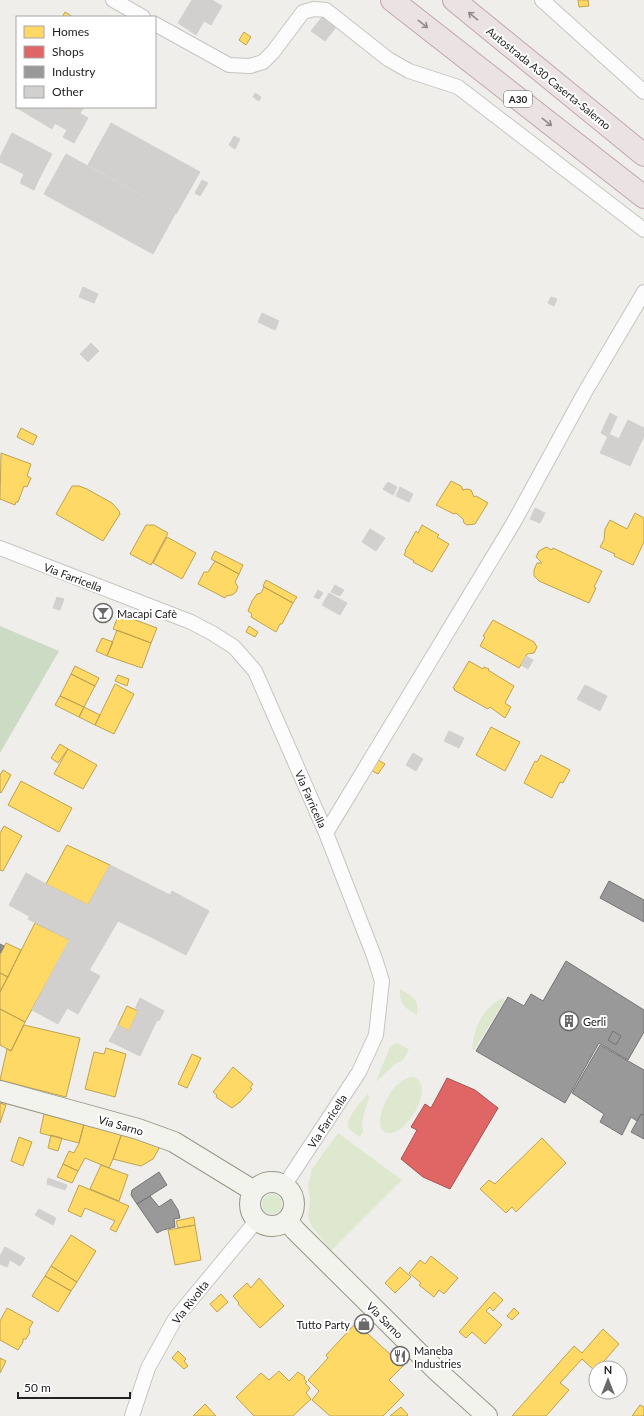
<svg xmlns="http://www.w3.org/2000/svg" width="644" height="1416" font-family="Lato,sans-serif">
  <style>
    .grass { fill: #dde8ce }
    .forest { fill: #ccdbc4 }
    .homes { fill: #ffd966; stroke: #bda252 }
    .shops { fill: #e06666; stroke: #a75252 }
    .industry { fill: #999; stroke: #757575 }
    .building { fill: #d2d0ce; stroke: #d3d0cd }
    .lines { fill: none; stroke-linecap: round; stroke-linejoin: round }
    .street-casing { stroke: #c6c5c3; stroke-width: 16 }
    .secondary-casing { stroke: #979885; stroke-width: 22 }
    .highway-casing { stroke: #c1a6ad; stroke-width: 24 }
    .street { stroke: #fdfcfc; stroke-width: 14 }
    .secondary { stroke: #f3f3ee; stroke-width: 20 }
    .highway { stroke: #eae2e3; stroke-width: 22 }
    .oneway { stroke: #908c8c }
    .labels { text-anchor: middle; dominant-baseline: central; stroke-width: 4; stroke-linejoin: round; paint-order: stroke }
    .shield { fill: #fff; stroke: #646464; stroke-width: 1 }
    .shield-label { font-size: 10px; font-weight: bold; fill: #222 }
    .street-label { font-size: 11px; fill: #222; stroke: #fff }
    .poi-label { font-size: 11px; fill: #222; stroke: #fff; text-anchor: start }
  </style>
  <rect width="100%" height="100%" fill="#f0eeeb"/>
  <path class="grass" d="M400,989C413,997 419,998 417,1015C404,1007 400,1005 400,989Z
    M502,998L505,1000L474,1050L472,1049C475,1026 481,1010 502,998Z
    M397,1043L409,1049L403,1060L395,1064L376,1082L389,1049L392,1045Z
    M413,1077C437,1083 407,1137 388,1133C370,1130 387,1095 394,1088C400,1082 405,1078 413,1077Z
    M368,1093L369,1098L364,1113L362,1123L363,1132L360,1137C357,1135 352,1132 349,1129C343,1120 363,1100 368,1093Z
    M338,1133L402,1180L331,1251L311,1225L308,1216L310,1200L308,1185L312,1169Z
    M262 1204a10 10 0 1 1 20 0a10 10 0 1 1-20 0Z"/>
  <path class="forest" d="M0,626L59,651L0,753Z"/>
  <path class="homes" d="M578,0H588L589,6L579,7Z
    M65,12L73,17H62Z
    M244,32L251,37L246,45L239,40Z
    M21,428L37,436L33,445L17,437Z
    M1,453L31,464L27,476L31,478L27,487L24,486L18,502H16L15,505L0,499Z
    M451,481L461,486L463,490L467,489L471,490L474,497L476,496L488,503L475,524L467,525L464,523L463,519L456,513L454,514L436,505Z
    M72,486H79L87,489L112,503L119,511L120,514L103,541L56,514Z
    M635,513L644,518V542L633,565L614,556L615,554L600,547L604,540L605,529L610,520L627,529Z
    M146,525H154L168,533L151,565L130,554Z
    M422,525L439,535L437,537L449,544L432,572L413,562L414,561L404,555L406,551H405L416,531L418,533Z
    M167,537L196,553L182,579L153,563Z
    M546,547L552,550L553,548L602,571L594,587L596,588L589,603L539,581L534,576V570L537,563H542L536,557L539,551Z
    M215,551L243,565L239,574L211,559Z
    M215,561L239,574L235,582L238,587L236,592L232,595L226,596L225,598L198,584L204,572H208Z
    M266,580L297,597L293,603L264,587L263,586Z
    M264,587L293,603L282,624H280L276,632L251,617L252,614L248,611L252,601L257,594L261,593Z
    M119,614L157,628L151,643L113,629Z
    M493,620L534,642L537,647L534,653L527,654L519,668L480,646L485,637L483,636Z
    M249,626L258,632L255,637L246,632Z
    M117,630L151,643L142,668L107,656Z
    M102,638L113,642L107,656L96,651Z
    M469,661L483,669L484,667L489,669L488,670L514,686L505,703L511,707L505,718L490,707L488,709L454,690L455,689L453,688Z
    M75,666L99,678L95,686L71,674Z
    M71,674L95,686L84,707L60,696Z
    M118,675L129,679L127,686L115,681Z
    M115,684L134,694L114,734L95,725Z
    M60,696L84,707L79,717L55,705Z
    M84,707L100,715L95,725L79,717Z
    M491,727L520,742L505,771L476,755Z
    M60,744L68,749L58,763L51,758Z
    M68,749L97,765L83,789L54,774Z
    M541,755L570,770L563,783L560,782L552,798L524,783L535,761L537,762Z
    M375,758L385,764L378,774L369,769Z
    M3,770L11,775L1,793L0,792V775Z
    M21,781L72,808L59,832L8,805Z
    M4,826L22,836L3,871L0,870V833Z
    M67,845L110,865L88,905L46,884Z
    M35,923L70,940L25,1022L0,1009V992Z
    M6,943L21,950L8,977L0,973V955Z
    M0,973L8,977L0,992Z
    M127,1006L138,1011L129,1031L118,1025Z
    M0,1009L25,1022L11,1051L0,1045Z
    M24,1025L80,1038L66,1097L0,1080L7,1049L11,1051Z
    M106,1048L126,1054L115,1097L85,1089L94,1052L104,1054Z
    M192,1054L201,1058L187,1088L178,1084Z
    M233,1067L253,1084L250,1088L252,1089L240,1102L232,1108L216,1097L217,1095L213,1092Z
    M0,1103L6,1105L0,1123Z
    M44,1114L84,1124L79,1143L40,1133Z
    M84,1124L122,1133L113,1159L109,1168L85,1158L78,1171L63,1164L69,1151L74,1153L79,1143Z
    M122,1133L161,1145L153,1159L141,1166L113,1159Z
    M51,1135L62,1138L58,1151L48,1148Z
    M19,1137L32,1142L23,1166L11,1161Z
    M542,1138L566,1163L516,1212L512,1207L506,1213L480,1189L489,1180L495,1184Z
    M63,1164L78,1171L72,1183L57,1177Z
    M101,1165L128,1175L119,1201L90,1189Z
    M79,1185L129,1206L116,1232L110,1229L115,1221L85,1208L81,1217L68,1211Z
    M194,1217L195,1225L178,1228L176,1221Z
    M195,1225L201,1260L175,1265L168,1230Z
    M71,1235L96,1251L77,1282L51,1266Z
    M431,1256L458,1278L444,1294L439,1290L434,1297L419,1285L421,1283L409,1273L420,1260L425,1264Z
    M51,1266L77,1282L71,1291L45,1276Z
    M400,1267L411,1277L395,1293L385,1283Z
    M45,1276L71,1291L58,1312L32,1296Z
    M259,1278L284,1306L260,1328L238,1304L239,1303L233,1296L247,1283L251,1288Z
    M494,1292L503,1300L493,1311L490,1307L486,1311L502,1325L485,1344L472,1332L466,1338L459,1332Z
    M221,1294L228,1302L217,1312L210,1304Z
    M7,1308L33,1322L29,1329L30,1332L26,1339H23V1342L18,1350L0,1340V1321Z
    M514,1308L519,1313L512,1320L507,1316Z
    M356,1323L403,1366L389,1380L404,1395L383,1416H330L312,1400L319,1391L308,1380L328,1358L326,1355Z
    M603,1329L619,1344L598,1368H596L595,1371L582,1359L560,1383L569,1390L546,1416H512L574,1346L582,1353Z
    M178,1351L186,1359L184,1361L188,1366L184,1369L172,1358Z
    M0,1358L6,1361L0,1373Z
    M279,1371L289,1381L298,1372L305,1377L304,1379L307,1382L305,1383L310,1388L306,1393L311,1399L293,1416H254L236,1397L261,1373L269,1380Z
    M205,1404L216,1416H193Z
    M640,1405L644,1407V1416H632Z
    M401,1407L408,1415L407,1416H390Z"/>
  <path class="shops" d="M447,1078L475,1090L498,1108L450,1189L423,1177L401,1159L417,1130L411,1127L425,1104L431,1108Z"/>
  <path class="industry" d="M609,881L644,900V922L600,898Z
    M0,944L4,946L0,953Z
    M566,961L644,1010V1032L628,1060L599,1043L565,1103L476,1051L508,997L524,1006L531,994L543,1001Z
    M613,1031L621,1036L616,1045L608,1040Z
    M600,1045L644,1070V1115L641,1114L637,1121L631,1117L622,1135L600,1122L604,1114L572,1093Z
    M641,1114L644,1115V1139L631,1132Z
    M159,1172L167,1185L137,1204L131,1195L132,1190Z
    M150,1196L159,1207L171,1199L178,1210L180,1218L174,1219L175,1227L163,1230L157,1233L137,1204Z"/>
  <path class="building" d="M192,0H212L222,6L211,25L204,21L196,35L178,23Z
    M323,16L337,26L325,41L311,31Z
    M255,93L261,97L259,101L253,97Z
    M17,107H53L44,124L17,108Z
    M53,107H69L88,118L78,136L47,119Z
    M69,107H84L80,113Z
    M47,119L55,123L52,129L44,124Z
    M111,123L200,172L176,214L88,165Z
    M67,130L78,136L74,143L63,137Z
    M12,133L52,154L38,181L0,162V157Z
    M234,136L240,139L235,149L229,145Z
    M66,154L175,214L153,254L44,194Z
    M24,174L38,181L34,190L20,183Z
    M202,180L208,183L200,196L195,193Z
    M83,287L98,294L94,303L79,297Z
    M551,297L557,299L554,306L548,303Z
    M262,313L279,321L275,330L258,322Z
    M91,343L99,351L88,362L80,354Z
    M610,413L617,417L608,437L601,433Z
    M628,420L644,428V436L630,466L610,457Z
    M609,434L619,439L610,457L600,453Z
    M388,482L397,487L393,495L383,489Z
    M400,487L413,494L409,502L396,496Z
    M535,508L545,513L540,523L530,519Z
    M370,529L385,538L376,551L362,542Z
    M335,585L344,590L340,596L331,592Z
    M318,590L323,593L319,599L314,597Z
    M329,593L347,603L340,615L322,605Z
    M57,597L64,599L60,610L53,608Z
    M526,656L533,660L528,669L521,665Z
    M585,685L607,696L600,711L577,699Z
    M449,731L464,738L459,748L444,741Z
    M413,753L423,759L416,771L406,765Z
    M110,865L138,879L118,921L88,905Z
    M26,873L46,884L29,916L9,905Z
    M138,879L170,895L149,936L118,921Z
    M46,884L88,905L70,940L28,919Z
    M172,891L209,911L186,955L149,936Z
    M88,905L118,921L58,1024L32,1010Z
    M89,970L100,976L78,1014L67,1008Z
    M140,998L164,1011L159,1021L135,1009Z
    M138,1011L157,1020L140,1056L109,1041L118,1025L129,1031Z
    M48,1178L67,1185L65,1190L47,1184Z
    M39,1209L56,1218L53,1225L35,1215Z
    M5,1247L25,1258L20,1266L10,1260L7,1267L0,1264V1256Z"/>
  <g class="lines">
    <defs>
      <path id="street" d="M113,0L143,17
        M542,0L644,92
        M155,24L229,65L250,66L263,62L273,52L303,12L314,9L326,10L388,59L409,71L458,87L644,230
        M0,548L191,622L212,633L234,647L255,671L326,833L374,956L382,981L376,1035L359,1072L284,1186
        M326,833L514,522L585,392L644,292
        M132,1416L148,1368L175,1319L257,1220"/>
      <path id="secondary" d="M0,1091L138,1129L174,1142L254,1191
        M250 1204a22 22 0 1 1 44 0a22 22 0 1 1-44 0Z
        M287,1220L295,1230L435,1369L487,1416"/>
      <path id="highway" d="M392,0L644,197
        M454,0L644,155"/>
    </defs>
    <use href="#street" class="street-casing"/>
    <use href="#secondary" class="secondary-casing"/>
    <use href="#highway" class="highway-casing"/>
    <use href="#street" class="street"/>
    <use href="#secondary" class="secondary"/>
    <use href="#highway" class="highway"/>
  </g>
  <defs><path id="oneway-shaft" d="M-6 0H5M1.5-3L5.5 0L1.5 3" fill="none" stroke-width="1.6" stroke-linecap="round" stroke-linejoin="round"/></defs>
  <g class="oneway">
    <use href="#oneway-shaft" transform="translate(473 16) rotate(-141)"/>
    <use href="#oneway-shaft" transform="translate(423 24) rotate(38)"/>
    <use href="#oneway-shaft" transform="translate(547 122) rotate(38)"/>
  </g>
  <defs>
    <symbol id="bar-ring" viewBox="-11 -11 22 22"><circle r="9.5" fill="#fff" stroke="#6a6968" stroke-width="1.5"/><path d="M-6-5H6L.8 .8V4.5H3.5V6h-7V4.5H-.8V.8Z" fill="#6a6968"/></symbol>
    <symbol id="building-ring" viewBox="-11 -11 22 22"><circle r="9.5" fill="#fff" stroke="#6a6968" stroke-width="1.5"/><path d="M-4-6H4V6H1V3H-1V6H-4ZM-2.5-4.3h1.7v1.8h-1.7ZM.8-4.3h1.7v1.8H.8ZM-2.5-1h1.7V.8h-1.7ZM.8-1h1.7V.8H.8Z" fill="#6a6968"/></symbol>
    <symbol id="shop-ring" viewBox="-11 -11 22 22"><circle r="9.5" fill="#fff" stroke="#6a6968" stroke-width="1.5"/><path d="M-5-2.5h2.3a2.7 3.5 0 0 1 5.4 0H5L5.5 6h-11ZM-1.5-2.5h3a1.5 2.3 0 0 0-3 0Z" fill="#6a6968"/></symbol>
    <symbol id="restaurant-ring" viewBox="-11 -11 22 22"><circle r="9.5" fill="#fff" stroke="#6a6968" stroke-width="1.5"/><path d="M-5-6h1v4h1v-4h1v4h1v-4h1v5L-1.5 .5V6h-2V.5L-5-1ZM5-6V6H3V1.5H1.5Q1.5-4 5-6Z" fill="#6a6968"/></symbol>
  </defs>
  <g fill-rule="evenodd">
    <use href="#bar-ring" x="92" y="602" width="22" height="22"/>
    <use href="#building-ring" x="558" y="1010" width="22" height="22"/>
    <use href="#shop-ring" x="353" y="1313" width="22" height="22"/>
    <use href="#restaurant-ring" x="389" y="1345" width="22" height="22"/>
  </g>
  <g class="labels">
    <rect class="shield" x="504" y="91" width="28" height="16" rx="3"/>
    <g class="shield-label">
      <text x="518" y="99">A30</text>
    </g>
    <g class="street-label">
      <text transform="translate(549 78) rotate(39)">Autostrada A30 Caserta-Salerno</text>
      <text transform="translate(73 577) rotate(21)">Via Farricella</text>
      <text transform="translate(311 799) rotate(66)">Via Farricella</text>
      <text transform="translate(327 1121) rotate(-57)">Via Farricella</text>
      <text transform="translate(121 1125) rotate(16)">Via Sarno</text>
      <text transform="translate(190 1302) rotate(-52)">Via Rivolta</text>
      <text transform="translate(385 1320) rotate(45)">Via Sarno</text>
    </g>
    <g class="poi-label">
      <text x="117" y="613">Macapi Cafè</text>
      <text x="583" y="1021">Gerli</text>
      <text x="350" y="1324" text-anchor="end">Tutto Party</text>
      <text x="414" y="1350">Maneba<tspan x="414" dy="13">Industries</tspan></text>
    </g>
  </g>
  <rect x="16" y="16" width="140" height="92" fill="#ffffff" stroke="#a7a7a7"/>
  <rect x="24" y="26" width="20" height="12" fill="#ffd966" stroke="#a7a7a7"/>
  <text x="52" y="36" font-size="12" fill="#222222">Homes</text>
  <rect x="24" y="46" width="20" height="12" fill="#e06666" stroke="#a7a7a7"/>
  <text x="52" y="56" font-size="12" fill="#222222">Shops</text>
  <rect x="24" y="66" width="20" height="12" fill="#999999" stroke="#a7a7a7"/>
  <text x="52" y="76" font-size="12" fill="#222222">Industry</text>
  <rect x="24" y="86" width="20" height="12" fill="#d2d0ce" stroke="#a7a7a7"/>
  <text x="52" y="96" font-size="12" fill="#222222">Other</text>
  <g transform="translate(608 1380)"><circle r="19" fill="#ffffff" stroke="#a7a7a7"/>
  <path d="M0-3L7 15L0 10L-7 15Z" fill="#6a6968"/>
  <text y="-6" font-size="11" font-weight="bold" text-anchor="middle" fill="#222222">N</text>
  </g>
  <path d="M18 1392v6h112v-6" fill="none" stroke="#222222" stroke-width="2"/>
  <text x="24" y="1392" font-size="12" fill="#222222" stroke="#ffffff" stroke-width="3" paint-order="stroke">50 m</text>
</svg>
